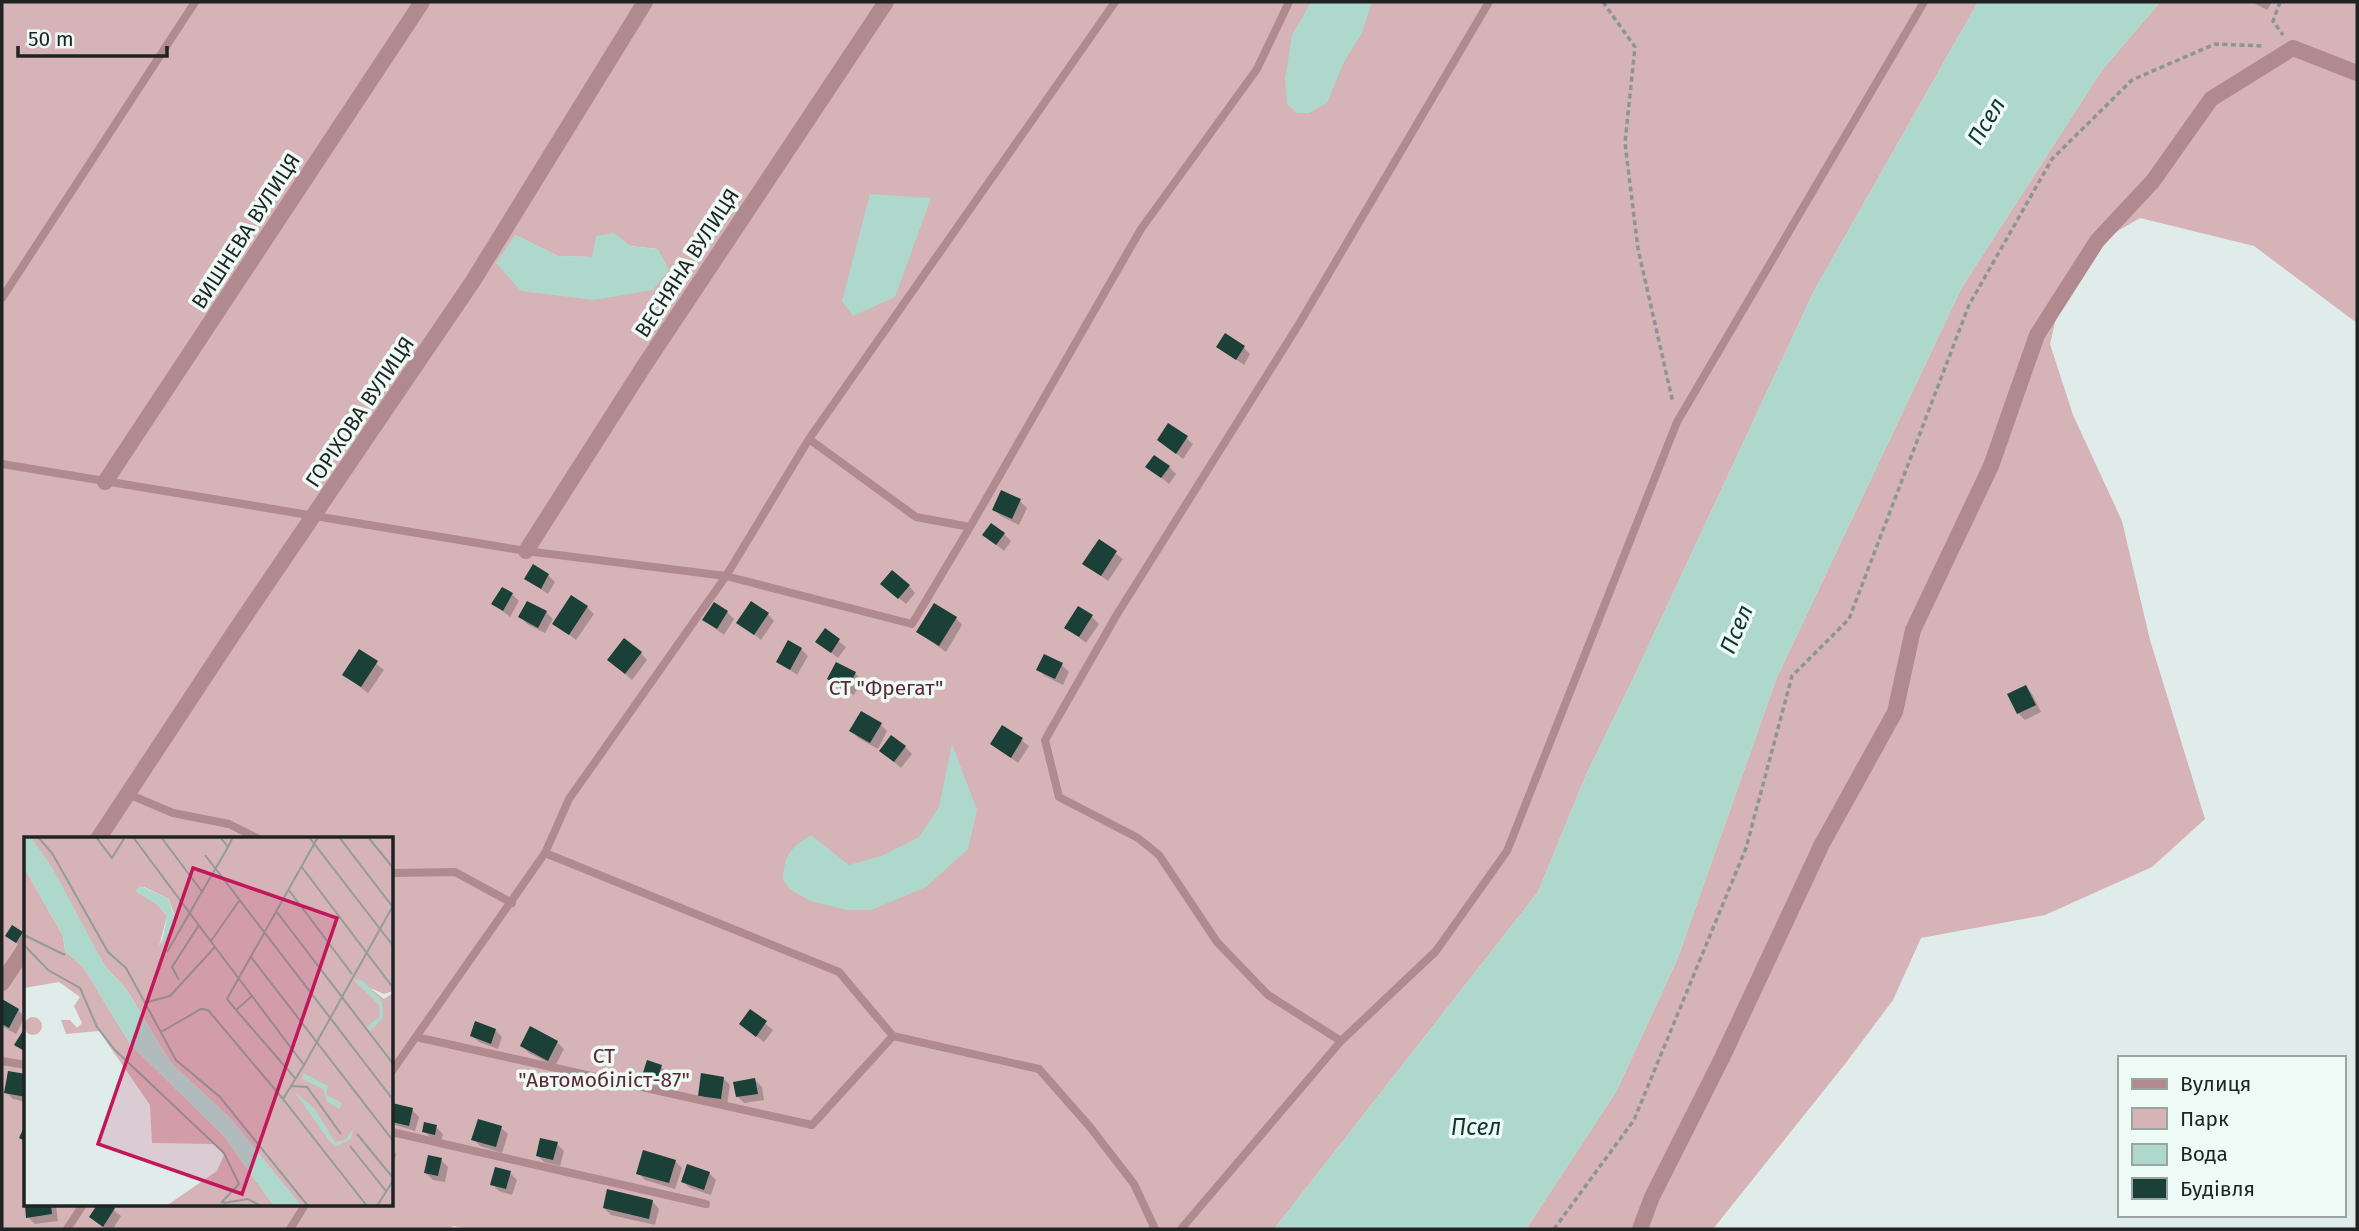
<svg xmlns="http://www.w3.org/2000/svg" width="2359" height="1231" font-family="'Fira Sans',sans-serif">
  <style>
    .green { fill: #d5b3b7; fill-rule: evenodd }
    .water { fill: #afd8cc }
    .shadow { fill: #0003 }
    .building { fill: #1a4037 }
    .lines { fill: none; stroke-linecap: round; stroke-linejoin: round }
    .path { stroke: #8c9593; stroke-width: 3.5; stroke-dasharray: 5 3.5; stroke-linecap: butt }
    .lane { stroke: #b18a8f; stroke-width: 8 }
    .street { stroke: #b18a8f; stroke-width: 16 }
    .labels { text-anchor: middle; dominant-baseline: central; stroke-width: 7; stroke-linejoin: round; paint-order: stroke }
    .street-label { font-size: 21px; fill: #1f2322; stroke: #eefaf6 }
    .park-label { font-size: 21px; fill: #5c2933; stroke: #eefaf6 }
    .water-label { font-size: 23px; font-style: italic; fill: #10362d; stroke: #eefaf6 }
    .inset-road { fill: none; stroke: #939c99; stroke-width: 2 }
    .view { fill: #c2185b; fill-opacity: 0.15; stroke: #c2185b; stroke-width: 3.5 }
    .inset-edge { fill: none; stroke: #1f2322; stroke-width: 3.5 }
  </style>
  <rect width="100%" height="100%" fill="#e0ece9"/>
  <path class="green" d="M2,2H1978L1814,291L1632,681L1586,775L1538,892L1274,1229H470L454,1226L447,1229H2ZM613,233L630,246L658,249L521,290L515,235L558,256L593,257ZM26,839H392V1205H26Z
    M2160,2H2357V323L2254,246L2140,218L2109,236L2060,301L2050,344L2073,415L2122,521L2150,640L2205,819L2152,867L2045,915L1921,938L1893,1000L1845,1064L1713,1229H1526L1616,1092L1677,960L1777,677L1962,287L2102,70Z"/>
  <path class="water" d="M1311,2H1372L1362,33L1344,62L1327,103L1309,113H1297L1287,104L1285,79L1292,35Z
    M1978,2H2160L2102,70L1962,287L1777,677L1677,960L1616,1092L1526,1229H1274L1538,892L1586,775L1632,681L1814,291Z
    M870,194L931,198L895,297L853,316L842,301Z
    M614,233L630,246L658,249L669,270L653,290L594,300L521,291L496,263L515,235L558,256L592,257L596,236Z
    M952,744L977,810L968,849L926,887L871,910H846L810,901L790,889L783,880C784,855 791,847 811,835L849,865L881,856L919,837L939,807Z"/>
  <path class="shadow" d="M2252,2H2272L2267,10Z
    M1218,347L1244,348L1250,354L1244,365Z
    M1186,438L1193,444L1183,459L1159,440Z
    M1148,467H1169L1176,474L1169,484Z
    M1020,501L1027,508L1019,525L1001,516L994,509Z
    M1004,534L1011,541L1004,551L984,535Z
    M1099,541L1123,559L1108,581L1085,564Z
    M548,575L555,582L548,594L526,579Z
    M909,586L915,593L906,604L889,590Z
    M512,594L519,601L510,617L494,604Z
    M587,607L594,614L576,640L555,624Z
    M546,612L553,619L545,633L527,624L521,617Z
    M727,612L734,619L724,635L704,620Z
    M768,614L774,621L761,640L739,623Z
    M1092,617L1099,624L1086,643L1066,627Z
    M956,618L962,625L946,652L918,632Z
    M825,631L846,647L838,658L818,642Z
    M801,649L808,656L797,675L778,661Z
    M360,651L384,670L368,693L344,675Z
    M641,653L647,660L632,680L609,660Z
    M1062,665L1069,672L1063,685L1045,676L1038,669Z
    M855,673L862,680L854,695L836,686L829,679Z
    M2026,687L2032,694L2041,712L2025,720L2018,713L2010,695Z
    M881,725L887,731L878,749L858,738L852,731Z
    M1003,727L1029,746L1018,763L992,744Z
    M905,747L912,754L901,768L881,751Z
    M22,934L26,938L23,948L7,936Z
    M2,1001L18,1010L25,1017L16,1034L2,1026Z
    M750,1011L773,1030L764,1042L748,1030Z
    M495,1030L502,1037L498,1049L479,1042L472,1036Z
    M557,1042L564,1049L555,1066L529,1053L522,1046Z
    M661,1067L668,1074L662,1090L650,1085L643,1079Z
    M10,1073L26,1076V1102L13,1099L6,1092Z
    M723,1078L730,1085L727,1105L707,1102L700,1095Z
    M755,1080L762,1087L764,1100L744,1103L737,1096Z
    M392,1105L412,1110L419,1117L415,1131L392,1124Z
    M436,1127L443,1134L441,1141L431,1138L424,1131Z
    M501,1128L508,1134L502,1153L480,1146L473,1139Z
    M557,1144L564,1151L560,1166L544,1162L537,1155Z
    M392,1150L396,1154L392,1174Z
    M441,1160L448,1167L445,1182L433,1180L426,1173Z
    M675,1161L682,1168L675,1189L645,1180L638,1173Z
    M510,1173L517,1180L512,1195L499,1191L492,1184Z
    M709,1173L716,1180L711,1195L690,1188L683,1182Z
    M653,1202L659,1209L655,1225L611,1215L604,1208Z
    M26,1205H56L58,1221L35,1224L28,1217Z
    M99,1205H107L121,1216L113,1229H106L91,1217Z"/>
  <path class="building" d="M1225,333L1245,346L1236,360L1216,347Z
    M1168,423L1188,436L1176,454L1157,440Z
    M1154,455L1170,466L1161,478L1145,467Z
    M1001,490L1021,499L1012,519L992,510Z
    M991,523L1005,533L996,545L982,535Z
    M1099,539L1117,551L1101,576L1082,564Z
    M533,564L549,574L541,589L524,579Z
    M892,570L910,585L898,599L880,584Z
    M502,587L513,593L503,611L491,604Z
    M571,595L588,606L569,635L552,624Z
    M527,601L547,611L538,628L518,617Z
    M751,601L769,613L754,635L736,623Z
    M714,602L728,611L717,629L702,620Z
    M934,603L957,617L939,646L916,632Z
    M1078,606L1093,615L1079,637L1064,628Z
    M825,628L840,639L831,653L815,642Z
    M624,638L642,652L625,674L607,660Z
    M788,640L802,648L790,670L776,662Z
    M359,649L378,661L361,687L342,675Z
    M1044,654L1063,663L1055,679L1036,670Z
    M836,662L856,672L847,690L827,679Z
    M2026,685L2036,705L2017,714L2007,694Z
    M861,711L882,723L870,743L849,731Z
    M1002,725L1023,738L1011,758L990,744Z
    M891,735L906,746L894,762L879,751Z
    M12,925L23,932L16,943L5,936Z
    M2,999L19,1009L9,1028L2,1024Z
    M750,1009L767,1021L756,1037L739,1024Z
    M475,1021L496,1029L491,1044L470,1036Z
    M26,1026V1052L14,1045Z
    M530,1026L558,1041L548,1061L520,1046Z
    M647,1060L662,1065L656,1084L641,1079Z
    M8,1071L26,1074V1097L4,1093Z
    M701,1073L724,1077L721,1099L698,1096Z
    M755,1078L758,1094L736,1097L733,1082Z
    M392,1103L413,1108L409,1126L392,1122Z
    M478,1119L502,1126L496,1147L471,1140Z
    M424,1122L437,1125L435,1135L422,1132Z
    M26,1123V1141L19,1138Z
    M540,1138L558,1142L553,1160L536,1156Z
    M643,1150L676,1160L669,1183L636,1174Z
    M428,1155L442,1158L438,1176L424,1173Z
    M687,1164L710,1172L704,1190L681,1182Z
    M495,1167L511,1171L506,1189L490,1185Z
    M607,1189L653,1200L649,1219L603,1208Z
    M25,1205H51L52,1214L26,1218Z
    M97,1205H110L115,1208L103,1227L89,1217Z"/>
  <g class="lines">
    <path class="path" d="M1603,2L1635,47L1625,143L1638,249L1673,403
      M2280,2L2273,21L2283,35
      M1554,1229L1634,1120L1746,848L1792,676L1849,619L1969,305L2052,159L2132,80L2215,44L2263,46"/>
    <path class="lane" d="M2,298L195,2
      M809,439L916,517L970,527L1141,229L1257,69L1289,2
      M2,464L526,551L726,576L912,624L970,527
      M128,794L173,813L229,824L259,839
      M545,853L569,799L726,576L809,439L1115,2
      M392,873L455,872L512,903
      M416,1037L812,1125L893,1036
      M1341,1041L1268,995L1217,942L1159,855L1138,838L1059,797L1045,740L1116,616L1299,324L1489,2
      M2,1061L26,1065
      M392,1071L545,853L839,972L893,1036L1039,1069L1090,1127L1134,1184L1155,1229
      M392,1132L706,1204
      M67,1229L83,1205
      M290,1229L305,1205
      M1181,1229L1341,1041L1436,951L1507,851L1677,422L1924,2"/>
    <path class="street" d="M105,482L422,2
      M526,551L644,366L886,2
      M98,839L237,628L473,281L645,2
      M2,983L26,947
      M1640,1229L1652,1197L1722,1058L1822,844L1895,712L1913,630L1991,466L2037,335L2097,241L2153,181L2211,99L2293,48L2357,73"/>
  </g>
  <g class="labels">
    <g class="street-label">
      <text transform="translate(246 231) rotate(-57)">ВИШНЕВА ВУЛИЦЯ</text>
      <text transform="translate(687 263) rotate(-57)">ВЕСНЯНА ВУЛИЦЯ</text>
      <text transform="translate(360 412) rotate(-56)">ГОРІХОВА ВУЛИЦЯ</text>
    </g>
    <g class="park-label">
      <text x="886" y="688">СТ "Фрегат"</text>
      <text x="604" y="1056">СТ<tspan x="604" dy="24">"Автомобiлiст-87"</tspan></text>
    </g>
    <g class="water-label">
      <text transform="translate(1986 121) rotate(-59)">Псел</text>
      <text transform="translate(1736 629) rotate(-67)">Псел</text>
      <text x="1476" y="1127">Псел</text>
    </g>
  </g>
  <g transform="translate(24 837)">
    <rect width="369" height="369" fill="#e0ece9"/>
    <path d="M7,0H369V154L360,157L346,151L360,162L369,156V369H277L206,281L146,225L103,153L81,129ZM120,50L145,62L150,77L135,109L143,79L134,68L112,54ZM0,30L39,99L41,114L59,130L107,208L200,299L250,369H142L193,334L200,318L190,307L128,306L126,268L75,194L42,197L37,183H46L53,191L58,186L50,169L56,160L35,145L0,151ZM0 189a9 9 0 1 1 18 0a9 9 0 1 1-18 0Z" fill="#d5b3b7" fill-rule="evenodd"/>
    <path d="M0,0H7L28,30L81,129L103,153L146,225L206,281L277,369H250L200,299L107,208L59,130L41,114L39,99L0,30ZM116,49L145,62L151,84L137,110L143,79L134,68L111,54ZM329,142L339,144L358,164L359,181L346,194L343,190L356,179L355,168ZM279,236L304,249L302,258L318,266L316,272L303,265L299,252L278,242ZM270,254L291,272L311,305L321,303L329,292L327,302L313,309L306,305Z" fill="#afd8cc"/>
    <path class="inset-road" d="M14,0L28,16L84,115L102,131L152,223L196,260L284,369M72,0L88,21L101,0M109,0L191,110L146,159L120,166M137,0L179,56M196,0L204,10L209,0M285,0L370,110M315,0L368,69M344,0L370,32M181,18L370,264M277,29L370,152M264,52L328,137M252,74L370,228M0,98L41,118M187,104L215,64M0,108L24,133L56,151L73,190L91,213L200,316L215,347L197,366M143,115L204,10M227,120L370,305M155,143L148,130L175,88M229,158L212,173L271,241M212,173L203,162L294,0M137,195L177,172L184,173L259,262L280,228L191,110M280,228L370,67M267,249L283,250L317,297M259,262L343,369M333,297L370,342M326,309L362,354M199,366L224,362L237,369M178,369H205M353,369L370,342"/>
    <path class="view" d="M169,31L313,81L218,357L74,307Z"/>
    <rect width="369" height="369" class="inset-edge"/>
  </g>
  <rect width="2359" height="1231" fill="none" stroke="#1f2322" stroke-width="7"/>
  <rect x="2118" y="1056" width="228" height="161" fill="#eefaf6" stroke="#9ba4a1" stroke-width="2"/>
  <rect x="2132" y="1079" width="35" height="10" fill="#b18a8f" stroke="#9ba4a1" stroke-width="2"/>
  <text x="2180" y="1091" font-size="21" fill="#1f2322">Вулиця</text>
  <rect x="2132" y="1108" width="35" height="21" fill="#d5b3b7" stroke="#9ba4a1" stroke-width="2"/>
  <text x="2180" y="1126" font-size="21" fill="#1f2322">Парк</text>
  <rect x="2132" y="1144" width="35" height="21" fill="#afd8cc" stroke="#9ba4a1" stroke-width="2"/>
  <text x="2180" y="1161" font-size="21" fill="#1f2322">Вода</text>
  <rect x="2132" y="1178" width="35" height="21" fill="#1a4037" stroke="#9ba4a1" stroke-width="2"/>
  <text x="2180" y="1196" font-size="21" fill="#1f2322">Будівля</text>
  <path d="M18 46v10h149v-10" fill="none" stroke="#1f2322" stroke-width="3.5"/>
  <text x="28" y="46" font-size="21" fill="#1f2322" stroke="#eefaf6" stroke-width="5" paint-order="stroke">50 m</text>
</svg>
